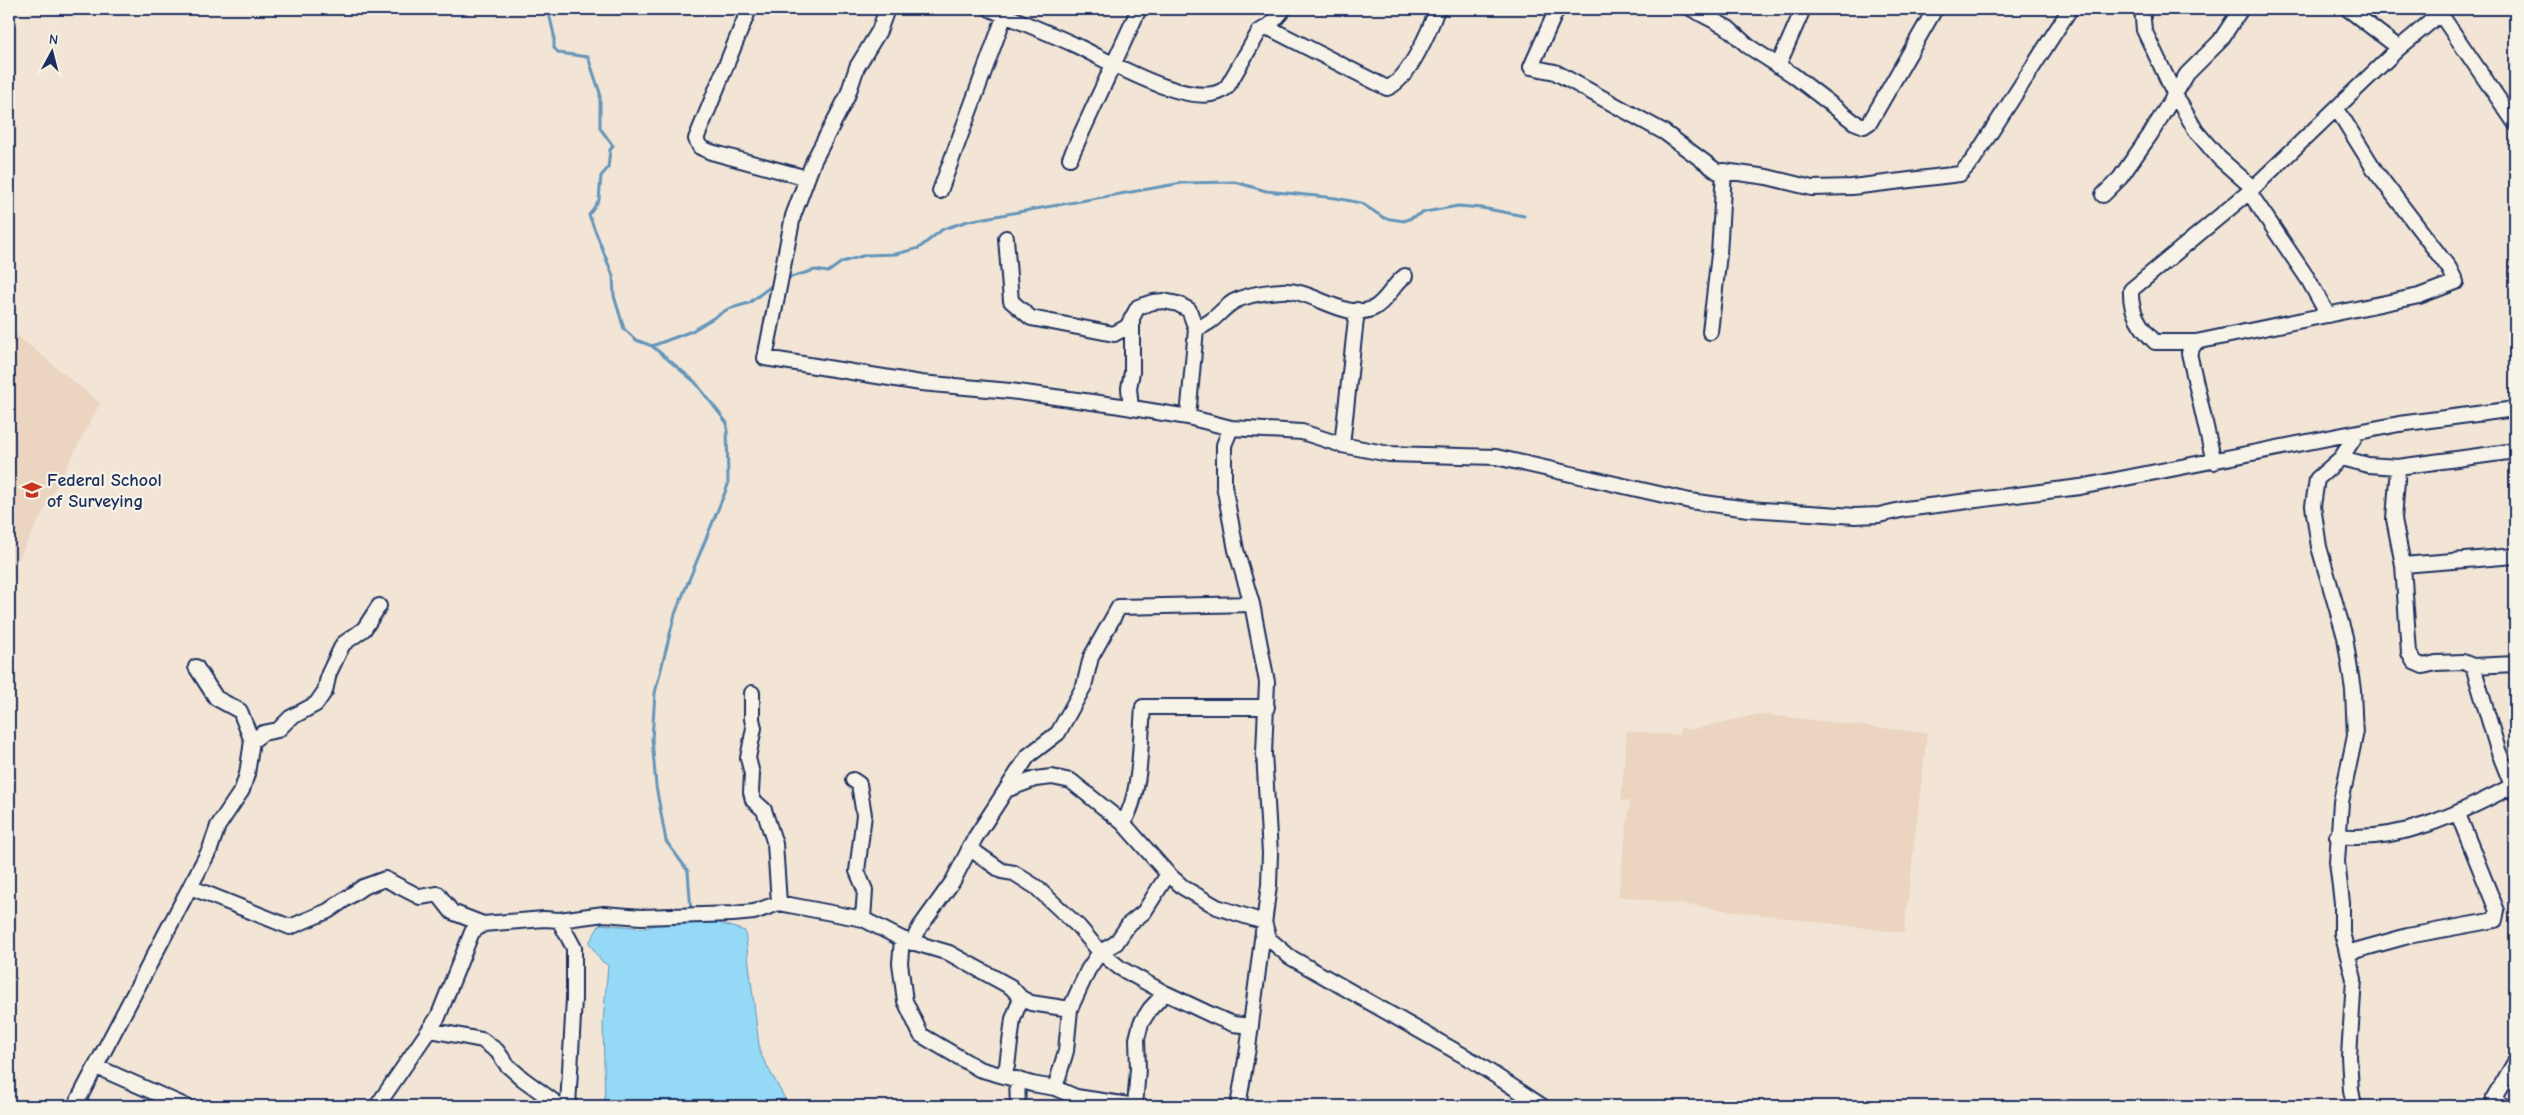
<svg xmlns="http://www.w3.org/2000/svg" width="2524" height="1115" font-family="'Comic Neue',sans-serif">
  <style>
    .built { fill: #ebd4c0 }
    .water { fill: #94d9f6; stroke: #6495b9 }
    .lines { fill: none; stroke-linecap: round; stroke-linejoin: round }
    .stream { stroke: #6495b9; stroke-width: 3 }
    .minor-casing { stroke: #1b2f5e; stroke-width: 18 }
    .minor { stroke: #f7f3e8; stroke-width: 14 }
    .labels { text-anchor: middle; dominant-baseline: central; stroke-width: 4.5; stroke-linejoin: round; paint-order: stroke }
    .poi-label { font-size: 18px; font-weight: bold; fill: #1b2f5e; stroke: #f7f3e8; text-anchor: start }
  </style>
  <rect width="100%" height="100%" fill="#f2e5d6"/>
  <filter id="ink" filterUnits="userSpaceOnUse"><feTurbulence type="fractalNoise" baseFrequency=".02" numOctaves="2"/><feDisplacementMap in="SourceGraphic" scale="10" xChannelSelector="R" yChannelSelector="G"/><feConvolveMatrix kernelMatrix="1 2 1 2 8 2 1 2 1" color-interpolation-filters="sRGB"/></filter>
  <g filter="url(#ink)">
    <path class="built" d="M9,329L100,403L9,577Z
      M1759,714L1927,733L1904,933L1618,896L1630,801H1621L1627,731L1678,735L1681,727L1690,730Z"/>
    <path class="water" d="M673,920H710L745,931L760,1053L789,1106H605L603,1022L608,965L601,961L589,943L600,924L645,928Z"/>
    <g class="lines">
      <path class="stream" d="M548,9L554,35V48L559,53L588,57L600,93V128L613,146L610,150L608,168L601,176L599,200L589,215L613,276L614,296L624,329L636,340L652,346L695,382L727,423L728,485L675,614L655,693L652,739L656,786L666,841L688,871L691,912
        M784,279L815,270L828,272L842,262L866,255L896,254L919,248L943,229L968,221L1182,183L1235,182L1266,191L1336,198L1361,203L1384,218L1404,221L1425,212L1458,206L1482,208L1524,216
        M652,346L692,331L728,309L749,303L774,284"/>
      <defs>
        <path id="minor" d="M749,9L696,139L700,147L711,152L807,178
          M887,9L879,31L857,67L847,97L814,160L793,216L765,358L921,383L1010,391L1114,405L1188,417L1231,428L1302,432L1342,445L1389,454L1496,457L1690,501L1748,509L1855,516L1879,515L1905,509L2080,487L2399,424L2515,409
          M990,9C1018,21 1047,32 1075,45C1105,59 1198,115 1227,87L1259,32L1270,25L1284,9
          M1557,9L1531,67L1555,72L1664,132L1718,172L1724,171L1767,177L1812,188L1852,187L1960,174L1973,160L2070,9
          M1692,9L1728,28L1748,46L1793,75L1854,122L1864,126L1870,122L1935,9
          M2142,9L2144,30L2174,93L2196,131L2219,158L2253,188
          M2348,9L2399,48
          M2437,9L2515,123
          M1267,27L1387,88C1408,81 1430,30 1437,9
          M1778,66L1803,9
          M1070,158L1139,9
          M940,191L1007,9
          M2249,192L2308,279L2328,315
          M2103,195L2120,178L2150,135L2187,74L2220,41L2241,9
          M1006,238L1011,301L1031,318L1114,334L1127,327L1138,307L1153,302L1164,301L1178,304L1189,310L1196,329L1188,417
          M1196,329C1216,321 1218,312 1233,302C1246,295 1266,292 1281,291C1312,288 1344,322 1374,308C1388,300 1393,284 1405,276
          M1710,332L1719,254L1724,171
          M2196,342H2155C2140,327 2130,312 2131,290L2249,192L2399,48L2441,13
          M1131,408L1129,388L1132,372V321
          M1231,428L1224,445V485L1236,550L1252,604L1267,682L1264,753L1270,853L1269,885L1248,1048L1238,1106
          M1342,445L1357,310
          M2341,458L2368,465L2398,467L2515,451
          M2214,462L2189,353L2196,342L2419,296L2456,282L2449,268L2376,172L2337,109
          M2398,467L2394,519L2403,565L2409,653L2414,662L2423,666L2436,663L2463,662L2473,666L2515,664
          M2403,565L2515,556
          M2473,666L2498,750L2515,793
          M196,667L216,698L240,711L252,741
          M752,693V719L754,728L748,758L752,774L751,792L753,800L764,810L775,844L779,903
          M853,780L859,784L864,815L857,871L865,890L863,919
          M1006,790L1035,779L1052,777L1071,781L1123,823L1168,874L1184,888L1217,907L1264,922L1269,939L1290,957L1473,1061L1542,1106
          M1123,823C1142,794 1140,742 1143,707H1267
          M2337,836C2399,843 2459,814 2512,786
          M969,848L1002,871L1014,873L1036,887L1079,927L1100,952L1120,968L1165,993L1214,1016L1233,1024L1251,1026
          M190,887L290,927L328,911L363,887L385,879L420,897L438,894L452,912L483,924
          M559,920L574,948V999L568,1106
          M902,939L900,963L905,1001L921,1035L979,1069L1032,1084L1055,1088L1076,1097L1135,1106L1138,1069L1137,1039L1141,1023L1150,1009L1165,993
          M912,943L920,927L953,881L975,838L1028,756L1058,733L1084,686L1091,657L1119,607L1252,604
          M2347,953L2408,936L2495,920L2497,911L2458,814
          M430,1030L482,1040L497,1051L507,1065L523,1079L560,1106
          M97,1067L185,1106
          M1003,1074L1007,1066L1013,1019L1021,998
          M1017,1079L1018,1106
          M1055,1088L1066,1051L1070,1009L1088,970L1100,952L1116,943L1129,924L1144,912L1168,874
          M75,1106L210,849L218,826L242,790L247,774L252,741L263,733L278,730L290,718L316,704L325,691L329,673L343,644L364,629L379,606
          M377,1106L438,1017L472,932L483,924L544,919L559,920L604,914L641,917L733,914L754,912L779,903L863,919L902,939L949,953L1011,987L1021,998L1031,1003L1070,1009
          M2354,1106L2351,1090L2349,1056L2354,979L2342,933V903L2337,862L2341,802L2355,736L2353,690L2345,637L2319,547L2313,506L2317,479L2341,458L2358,432
          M2503,1106L2494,1098L2515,1062"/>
      </defs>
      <use href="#minor" class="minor-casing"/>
      <use href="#minor" class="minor"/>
    </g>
  </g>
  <defs>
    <symbol id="school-bare" viewBox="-9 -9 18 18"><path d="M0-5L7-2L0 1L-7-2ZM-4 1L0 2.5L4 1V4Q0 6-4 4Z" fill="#c8321e" stroke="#f7f3e8" stroke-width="2.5" paint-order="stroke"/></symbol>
  </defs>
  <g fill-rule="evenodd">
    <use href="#school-bare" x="18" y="476" width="28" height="28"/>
  </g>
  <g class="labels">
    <g class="poi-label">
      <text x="47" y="480">Federal School<tspan x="47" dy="21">of Surveying</tspan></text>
    </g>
  </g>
  <rect width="2524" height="1115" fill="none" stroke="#f7f3e8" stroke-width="30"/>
  <rect x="15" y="15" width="2494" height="1085" fill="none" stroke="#1b2f5e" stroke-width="2" filter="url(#ink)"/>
  <g transform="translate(52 52) rotate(7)" stroke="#f7f3e8" stroke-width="4" paint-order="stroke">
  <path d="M0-4L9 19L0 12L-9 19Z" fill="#1b2f5e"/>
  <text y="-8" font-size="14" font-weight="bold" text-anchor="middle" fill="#1b2f5e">N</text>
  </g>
</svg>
